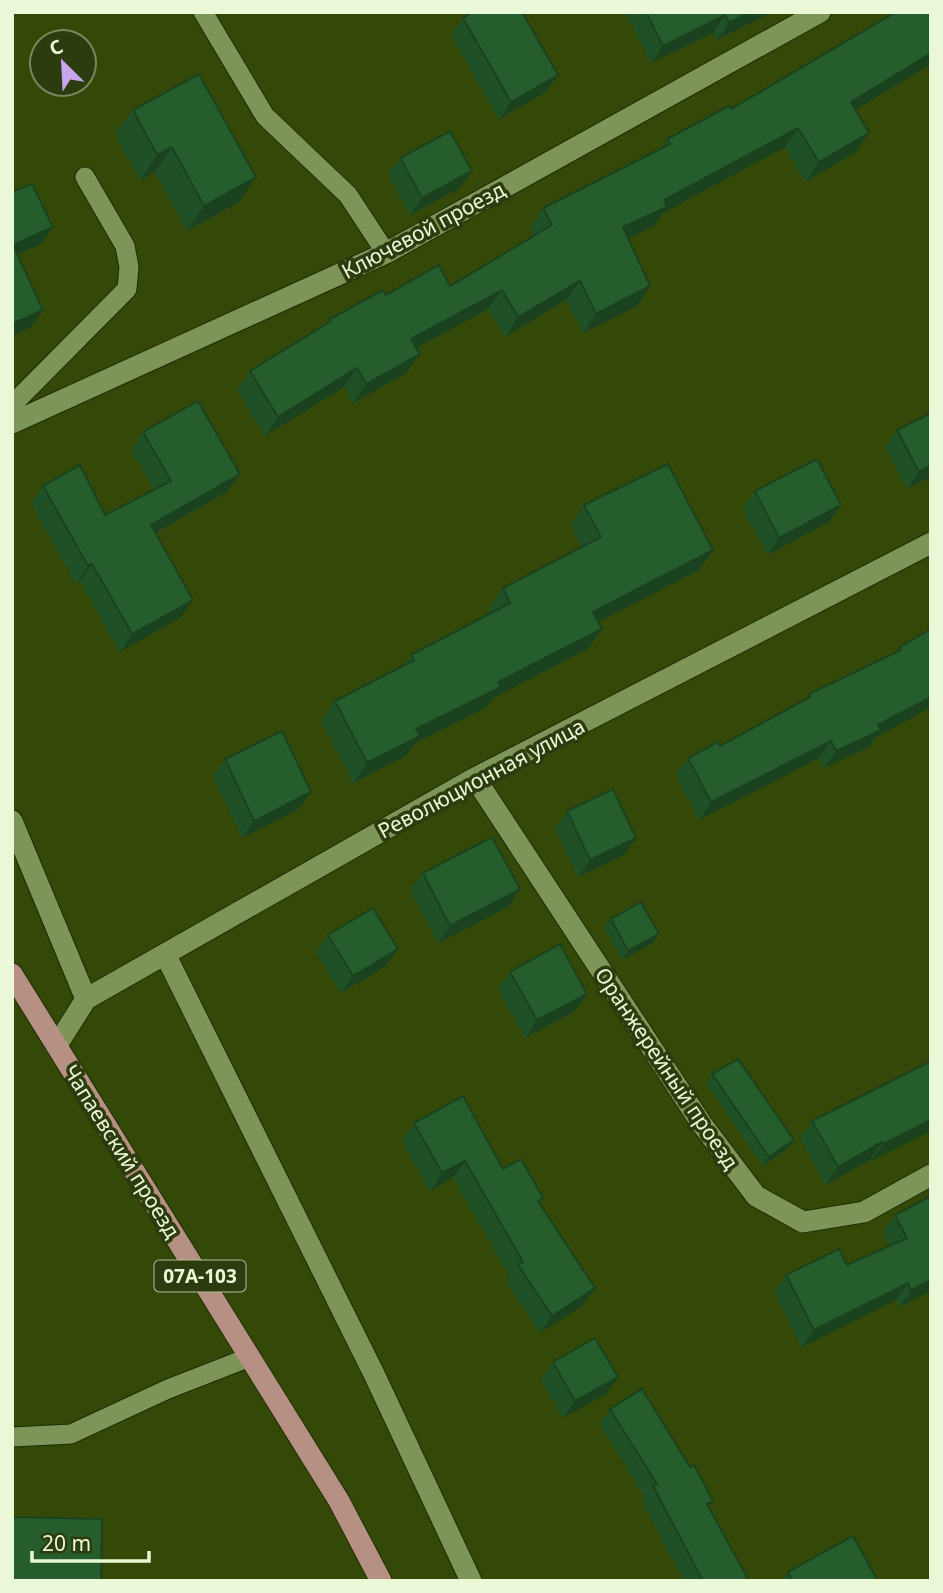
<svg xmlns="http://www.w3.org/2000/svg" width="943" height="1593" font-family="'Noto Sans',sans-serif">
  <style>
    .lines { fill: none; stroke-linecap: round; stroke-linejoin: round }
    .lane-casing { stroke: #1e2c00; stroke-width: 21 }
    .street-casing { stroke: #1e2c00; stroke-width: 23 }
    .primary-casing { stroke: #1e2c00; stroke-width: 23 }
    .lane { stroke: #7e9559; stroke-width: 19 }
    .street { stroke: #7e9559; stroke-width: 21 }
    .primary { stroke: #b69082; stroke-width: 21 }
    .wall { fill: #205126 }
    .shaded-wall { fill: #1a421f }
    .building { fill: #255e2c; stroke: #1a421f; stroke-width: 2 }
    .labels { text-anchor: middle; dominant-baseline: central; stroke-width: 7; stroke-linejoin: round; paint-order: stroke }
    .shield { fill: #2d3c0e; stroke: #b2c09b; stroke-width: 2 }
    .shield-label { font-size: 19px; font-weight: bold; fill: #ebf8d8 }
    .street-label { font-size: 21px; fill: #ebf8d8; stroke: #2d3c0e }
  </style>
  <rect width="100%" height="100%" fill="#344808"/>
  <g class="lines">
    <defs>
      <path id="lane" d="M203,12L265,116L348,195L386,253
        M12,405L127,289L129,267L125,246L85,177
        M12,1437L71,1434L168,1389L250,1357"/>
      <path id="street" d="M12,423L386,253L820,12
        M475,778L701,1123L756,1196L803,1222L864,1212L931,1175
        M12,821L86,999
        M165,954L374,1374L471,1581
        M57,1045L86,999L475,778L931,543"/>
      <path id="primary" d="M12,974L339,1501L381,1581"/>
    </defs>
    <use href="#lane" class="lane-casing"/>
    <use href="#street" class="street-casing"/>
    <use href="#primary" class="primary-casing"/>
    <use href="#lane" class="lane"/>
    <use href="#street" class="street"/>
    <use href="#primary" class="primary"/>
  </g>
  <path class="wall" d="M625,12H769L768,14L717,40L713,33L651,63Z
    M931,12V64L855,110L869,133L856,152L805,182L785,147L663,213L654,226L628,238L650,286L637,306L583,333L566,300L505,337L488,309L416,348L406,373L353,403L344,387L265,436L237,390L250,371L327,324L330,319L386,295L450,286L534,236L530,227L543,208L659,150L667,139Z
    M463,18L546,92L499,119L451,35Z
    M133,110L239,202L187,231L155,172L140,180L115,134Z
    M400,158L460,188L410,215L388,175Z
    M931,413V476L907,489L885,448L897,430Z
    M143,432L228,491L156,533L193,600L181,617L120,652L80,581L76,584L31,503L43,486L105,515L154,490L131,450Z
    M755,491L841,505L829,522L767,555L743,509Z
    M584,505L699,570L598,622L602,629L588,649L493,698L487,707L415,743L406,756L353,783L321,721L335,701L404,665L411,655L491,613L488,608L503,588L581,547L570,525Z
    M931,629L875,738L869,747L824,768L819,758L699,820L676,775L688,758L720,746L804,700L809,694L896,652L900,647Z
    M225,759L311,792L299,809L242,838L213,776Z
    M567,811L636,838L624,855L578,877L555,829Z
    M423,873L508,907L438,943L410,890Z
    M611,919L653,943L622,960L604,928Z
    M328,935L386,966L341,993L316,953Z
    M510,972L575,1011L525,1038L498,989Z
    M931,1061V1131L871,1161L870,1160L825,1185L800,1138L812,1121Z
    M712,1074L794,1140L787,1149L763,1166L706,1083Z
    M414,1123L503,1169L543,1198L539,1203L595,1288L582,1306L540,1333L506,1282L510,1277L453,1178L430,1191L402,1141Z
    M931,1196V1291L899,1307L896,1300L802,1347L774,1293L786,1275L847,1265L890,1246L883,1232L895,1215Z
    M553,1362L618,1377L606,1394L563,1418L541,1380Z
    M610,1409L709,1507L749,1581H684L642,1502L645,1498L600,1424Z
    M788,1572L878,1581H782Z"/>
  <path class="shaded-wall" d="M750,12H769L768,14L717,40L729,23Z
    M725,15L713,33L651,63L663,46Z
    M931,53V64L837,121L851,102Z
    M558,75L546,92L499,119L511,102Z
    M798,128L785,147L663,213L654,226L609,247L623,227L664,200Z
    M869,133L856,152L805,182L819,162Z
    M172,147L155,172L140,180L157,155Z
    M472,171L460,188L410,215L422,198Z
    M256,177L239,202L187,231L204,206Z
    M53,227L41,244L12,257L13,245Z
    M580,281L566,300L505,337L518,317Z
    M650,286L637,306L583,333L596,314Z
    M502,290L488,309L398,358L411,339Z
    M43,310L31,327L12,336V324Z
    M420,354L406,373L353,403L366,384Z
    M357,368L344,387L265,436L278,417Z
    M931,466V476L907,489L919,472Z
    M240,474L228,491L139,542L151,525Z
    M841,505L829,522L767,555L779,538Z
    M713,550L699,570L579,632L593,612Z
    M92,564L80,581L76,584L88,566Z
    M193,600L181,617L120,652L132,634Z
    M602,629L588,649L493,698L487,707L415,743L406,756L353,783L367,763L416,729L498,682Z
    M931,697V707L875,738L869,747L824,768L836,751L878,725Z
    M831,741L819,758L699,820L711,802Z
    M311,792L299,809L242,838L254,821Z
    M636,838L624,855L578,877L590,860Z
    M520,889L508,907L438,943L450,926Z
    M659,934L653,943L622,960L628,951Z
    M398,949L386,966L341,993L353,976Z
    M587,994L575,1011L525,1038L537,1020Z
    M931,1120V1131L871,1161L883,1144Z
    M794,1140L787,1149L763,1166L769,1157Z
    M882,1142L870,1160L825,1185L838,1167Z
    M465,1161L453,1178L430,1191L442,1173Z
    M931,1279V1291L899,1307L911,1290Z
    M908,1283L896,1300L802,1347L814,1330Z
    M595,1288L582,1306L540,1333L552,1316Z
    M618,1377L606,1394L563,1418L575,1401Z"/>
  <path class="building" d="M472,12H522L558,75L511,102L463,18Z
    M646,12H750L729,23L725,15L663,46Z
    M896,12H931V53L851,102L869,133L819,162L798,128L664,200L667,207L623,227L650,286L596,314L580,281L518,317L502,290L411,339L420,354L366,384L357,368L278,417L250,371L331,321L330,319L383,290L386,295L439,265L450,286L552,225L543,208L670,144L667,139L729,106L731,109Z
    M199,74L256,177L204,206L172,147L157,155L133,110Z
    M450,131L472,171L422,198L400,158Z
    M32,184L53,227L13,245L43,310L12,324V192Z
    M198,401L240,474L151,525L193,600L132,634L92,564L88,566L43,486L80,465L105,515L171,481L143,432Z
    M931,413V466L919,472L897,430Z
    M817,459L841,505L779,538L755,491Z
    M668,464L713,550L593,612L602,629L498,682L501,687L416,729L420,736L367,763L335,701L414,660L411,655L510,603L503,588L601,537L584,505Z
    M931,629V697L878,725L881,730L836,751L831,741L711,802L688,758L718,742L720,746L810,697L809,694L901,650L900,647Z
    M282,731L311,792L254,821L225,759Z
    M613,789L636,838L590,860L567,811Z
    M492,837L520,889L450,926L423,873Z
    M641,902L659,934L628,951L611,919Z
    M373,908L398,949L353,976L328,935Z
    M560,944L587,994L537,1020L510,972Z
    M738,1059L794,1140L769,1157L712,1074Z
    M931,1061V1120L883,1144L882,1142L838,1167L812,1121Z
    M463,1096L503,1169L521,1159L543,1198L538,1201L595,1288L552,1316L518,1265L523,1262L465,1161L442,1173L414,1123Z
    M931,1196V1280L911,1290L908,1283L814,1330L786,1275L839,1249L847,1265L907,1238L895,1215Z
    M595,1338L618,1377L575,1401L553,1362Z
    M642,1389L690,1467L694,1465L713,1501L707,1504L749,1581H703L653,1486L657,1484L610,1409Z
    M12,1517L102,1519L101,1581H12Z
    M853,1536L878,1581H792L788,1572Z"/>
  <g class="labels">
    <rect class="shield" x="154.5" y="1260.5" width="91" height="31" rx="5"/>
    <g class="shield-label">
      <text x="200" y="1276">07А-103</text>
    </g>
    <g class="street-label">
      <text transform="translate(423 230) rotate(-28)">Ключевой проезд</text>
      <text transform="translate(481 778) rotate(-28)">Революционная улица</text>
      <text transform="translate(667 1068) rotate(56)">Оранжерейный проезд</text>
      <text transform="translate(122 1151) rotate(58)">Чапаевский проезд</text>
    </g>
  </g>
  <rect width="943" height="1593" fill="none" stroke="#ebf8d8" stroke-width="28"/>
  <g transform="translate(63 63) rotate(336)"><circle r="33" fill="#2d3c0e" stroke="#79875f" stroke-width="2"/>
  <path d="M0-5L12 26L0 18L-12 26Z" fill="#c8a5ef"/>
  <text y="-10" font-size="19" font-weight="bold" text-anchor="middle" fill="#ebf8d8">С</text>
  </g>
  <path d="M32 1551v10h117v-10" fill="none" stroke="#ebf8d8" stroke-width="3.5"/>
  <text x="42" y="1551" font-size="21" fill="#ebf8d8" stroke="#2d3c0e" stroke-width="5" paint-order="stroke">20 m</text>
</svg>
